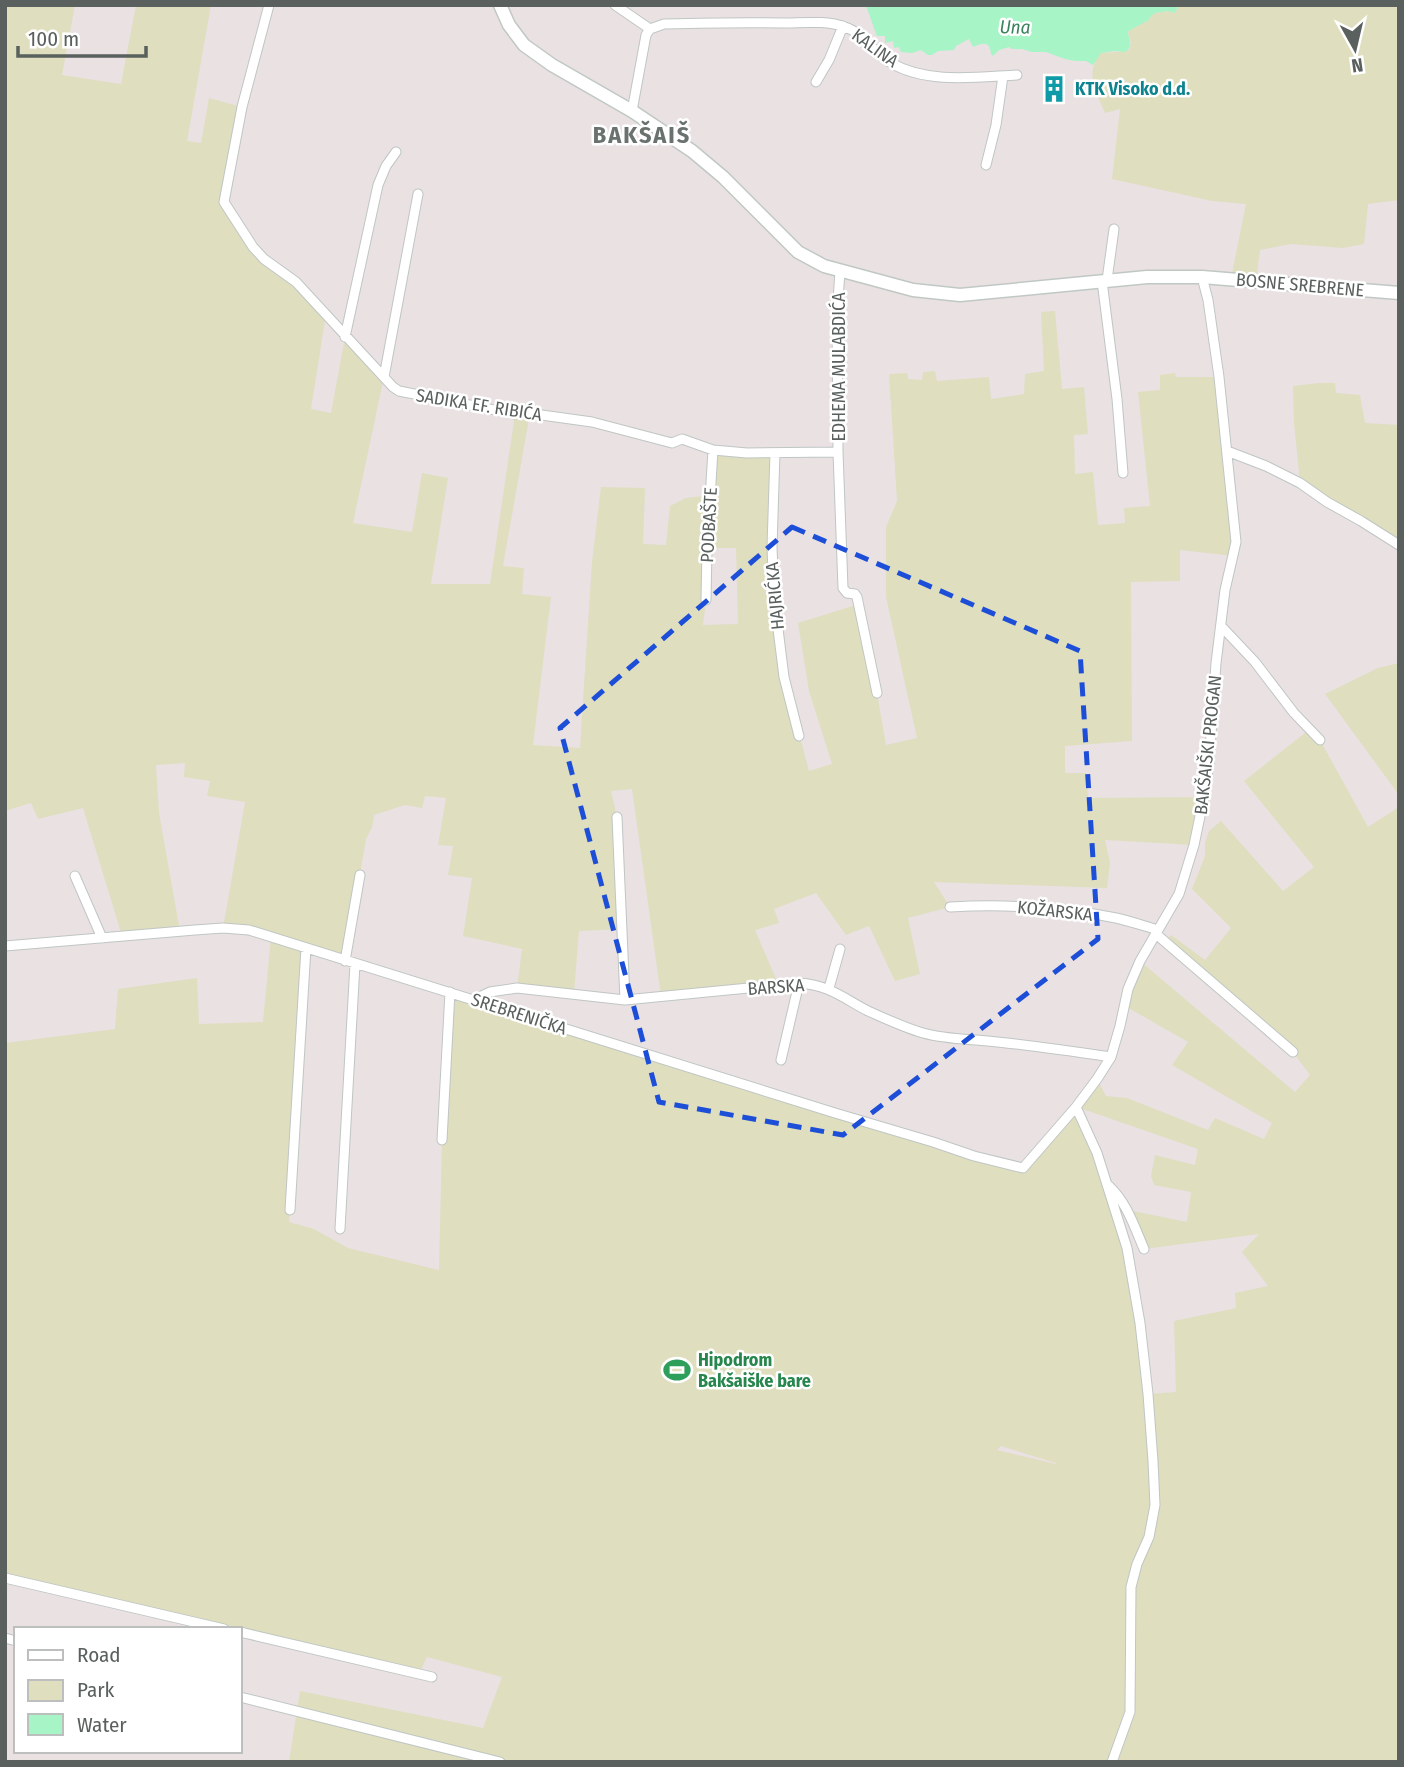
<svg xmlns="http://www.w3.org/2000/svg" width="1404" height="1767" font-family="'Fira Sans Condensed',sans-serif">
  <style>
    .green { fill: #dfdebf; fill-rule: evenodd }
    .water { fill: #a7f4c6 }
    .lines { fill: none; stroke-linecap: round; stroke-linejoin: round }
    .street-casing { stroke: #bfc6c3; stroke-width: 11 }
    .secondary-casing { stroke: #c0c8c4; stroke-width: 15 }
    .street { stroke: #fff; stroke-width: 9 }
    .secondary { stroke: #fff; stroke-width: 12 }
    .marked { fill: none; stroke: #1d4ed8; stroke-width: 5; stroke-dasharray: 14 9; stroke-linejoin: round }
    .labels { text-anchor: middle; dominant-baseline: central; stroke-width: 5; stroke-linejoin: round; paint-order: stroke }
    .street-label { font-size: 18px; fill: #59605d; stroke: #fff }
    .culture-label { font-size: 18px; font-weight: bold; fill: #0d838f; stroke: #fff; text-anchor: start }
    .leisure-label { font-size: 18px; font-weight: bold; fill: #27864d; stroke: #fff; text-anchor: start }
    .water-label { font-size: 19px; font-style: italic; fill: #3c825d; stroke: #fff }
    .district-label { font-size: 24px; font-weight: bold; letter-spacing: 2px; fill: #6a726e; stroke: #fff }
  </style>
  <rect width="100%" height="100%" fill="#eae1e3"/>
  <path class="green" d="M5,5H75L62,75L121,84L136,5H211L187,141L201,143L209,98L242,107L224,202L253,247L326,314L311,409L331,413L345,337L384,377L353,523L412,532L422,473L448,478L431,584H490L515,414L530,413L503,566L524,568L522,594L551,597L533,745L580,748L592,562L601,487L645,488L643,544L666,545L670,506L686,498L711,495L713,450L775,453L772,547L784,677L809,771L832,764L809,691L798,623L859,604L877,693L886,745L917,738L886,597V527L897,501L889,374L907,373L908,379L922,380L923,372L935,371L937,381L989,377L991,399L1024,394L1025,374L1044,371L1041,312L1055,311L1062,389L1084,387L1088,434L1074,435L1075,474L1093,472L1098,525L1125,523L1124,508L1150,506L1138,392L1160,390V375L1175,373L1176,377H1219L1234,556L1180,550V581L1131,582L1132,741L1065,746V773H1086L1088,798L1204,797L1194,845L1105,840L1110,863L1107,888L934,882L950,907L908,918L920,974L895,981L869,926L846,935L816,893L774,909L779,923L755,930L779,986L661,996L632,789L611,791L617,817L622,929L579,931L574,993L517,988L522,949L463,936L472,878L448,875L453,846L438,845L446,798L425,796L422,808L405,805L374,815L372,827L366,839L345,961L306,949L289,1222L314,1229L348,1248L439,1270L442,1140L450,992L1022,1168L1097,1079L1106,1096L1127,1098L1208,1130L1215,1118L1264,1139L1272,1123L1172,1065L1188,1042L1125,1006L1140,961L1295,1092L1310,1075L1293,1052L1165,942L1171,935L1205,960L1231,928L1192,889L1205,856V843L1209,831L1221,821L1283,891L1314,867L1244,781L1310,729L1320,740L1368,827L1399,807V1762H289L300,1691L483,1728L502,1677L427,1657L418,1676L240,1629H218L5,1579V1043L115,1029L118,989L197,978L199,1024L263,1022L271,937L223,928L245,802L207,796L210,781L184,777L185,763L156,765L159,813L180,931L122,936L83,808L38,819L31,803L5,811ZM707,548H736L738,624L703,625L706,600ZM1077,1107L1198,1149L1195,1165L1155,1155L1151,1176L1154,1185L1191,1192L1187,1222L1128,1210L1144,1249L1259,1234L1242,1252L1268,1286L1235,1293L1236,1308L1174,1321L1176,1392L1148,1394L1127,1248ZM1001,1446L1056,1463V1464L997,1450Z
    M1179,5H1399V200L1368,204L1364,244L1343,248L1291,244L1260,250L1256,281L1231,278L1246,204L1212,201L1112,179L1120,109L1105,113C1096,92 1084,73 1101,53C1111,52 1119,52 1129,50L1131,43L1128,32L1130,30L1149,20L1151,16L1155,13L1168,11L1175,13Z
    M1319,383H1335L1336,393L1360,395L1365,423L1399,425V545L1300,483L1294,423L1293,386Z
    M1399,663V795L1325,694L1378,668Z"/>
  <path class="water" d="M865,5L906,6L1179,5L1175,13L1168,11L1155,13L1151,16L1149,20L1130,30L1128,32C1129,41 1134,46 1125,52L1114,51L1101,53L1093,65L1086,61H1076L1065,59L1046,52H1032L1022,49H1012L1009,47L999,50L993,56L991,54C990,40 982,43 973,47L969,39L956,46L954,50L938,51L932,55H928L921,50L912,53L901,52L899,47L894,48L893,41L885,43V36H877C873,27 869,11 865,5Z"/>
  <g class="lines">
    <defs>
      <path id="street" d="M269,5L242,107L224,202L253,247L264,259L296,282L393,387L399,391L515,414L520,412L592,422L672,443L682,439L713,450L747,453L838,452L837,315L840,271
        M615,5L650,29
        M816,82L829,60L843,26
        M632,111L646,35L650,29L664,24C703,23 742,22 782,23C802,23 826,20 845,27C864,33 874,54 891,63C927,84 976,77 1017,75
        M986,165L996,125L1003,76
        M1107,280L1114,229
        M1102,281L1117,399L1123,473
        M345,337L378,185L386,166L396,152
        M384,377L418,194
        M1227,451L1266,466L1300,483L1327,502L1361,521L1399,545
        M838,452L843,588L847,593L855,594L857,597L877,693
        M775,453L772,547L774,597L784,677L799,736
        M706,600L707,548L713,450
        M1221,626L1255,662L1294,713L1320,740
        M617,817L625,1000
        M75,876L102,938
        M950,907C1005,904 1062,907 1116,918C1130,921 1144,926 1158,930
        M1156,934L1293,1052
        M5,946L195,930L223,928L249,930L835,1113L933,1142L974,1156L1023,1168L1076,1107L1097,1079L1111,1057L1120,1026L1128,989L1140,961L1179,894L1194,845L1204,797L1209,763L1216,663L1225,590L1236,542L1219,377L1208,300L1202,277
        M345,961L360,875
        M829,988L840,949
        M473,1000L490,992L517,988L625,1000L799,983C829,985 843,998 868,1011C886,1019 905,1028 923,1033C944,1039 966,1039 988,1041C1029,1045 1070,1051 1111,1057
        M781,1060L799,983
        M1076,1107L1097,1153L1127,1248L1140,1323L1148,1394L1153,1461L1155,1505L1149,1537L1137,1564L1131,1587L1130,1712L1112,1762
        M442,1140L450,992
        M1109,1186C1127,1203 1134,1226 1144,1249
        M290,1210L306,948
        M340,1229L355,964
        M5,1578L224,1629
        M240,1632L432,1677
        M5,1638L16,1641
        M240,1697L500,1762"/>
      <path id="secondary" d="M500,5L509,25L524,45L552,65L632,111L692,151L723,177L798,252L824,266L913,290L960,295L1147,277H1202L1399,293"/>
    </defs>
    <use href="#street" class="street-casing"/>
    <use href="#secondary" class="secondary-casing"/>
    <use href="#street" class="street"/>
    <use href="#secondary" class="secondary"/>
  </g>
  <path class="marked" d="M792,527L1080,651L1098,939L843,1135L659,1102L560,728Z"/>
  <defs>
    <symbol id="building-bare" viewBox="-9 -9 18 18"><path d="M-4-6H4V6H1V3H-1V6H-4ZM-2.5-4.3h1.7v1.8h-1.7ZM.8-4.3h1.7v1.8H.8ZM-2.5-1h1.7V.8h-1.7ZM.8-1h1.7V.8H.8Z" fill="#0f9aa8" stroke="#fff" stroke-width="2.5" paint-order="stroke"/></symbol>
    <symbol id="stadium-bare" viewBox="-9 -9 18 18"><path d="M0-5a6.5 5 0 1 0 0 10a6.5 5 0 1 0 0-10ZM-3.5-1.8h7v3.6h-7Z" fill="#2e9e5b" stroke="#fff" stroke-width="2.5" paint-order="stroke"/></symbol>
  </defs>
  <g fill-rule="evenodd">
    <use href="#building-bare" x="1035" y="70" width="38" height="38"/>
    <use href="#stadium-bare" x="658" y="1351" width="38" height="38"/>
  </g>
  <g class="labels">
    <g class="street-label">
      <text transform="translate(875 48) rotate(36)">KALINA</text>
      <text transform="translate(1300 285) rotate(5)">BOSNE SREBRENE</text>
      <text transform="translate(839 367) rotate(-90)">EDHEMA MULABDIĆA</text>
      <text transform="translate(479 405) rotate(9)">SADIKA EF. RIBIĆA</text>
      <text transform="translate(709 525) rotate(-87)">PODBAŠTE</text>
      <text transform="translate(775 596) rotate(-95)">HAJRIĆKA</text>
      <text transform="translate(1208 745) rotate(-84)">BAKŠAIŠKI PROGAN</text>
      <text transform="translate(1055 911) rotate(6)">KOŽARSKA</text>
      <text transform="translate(776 987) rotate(-4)">BARSKA</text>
      <text transform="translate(519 1014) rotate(18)">SREBRENIČKA</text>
    </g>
    <g class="culture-label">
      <text x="1075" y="89">KTK Visoko d.d.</text>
    </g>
    <g class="leisure-label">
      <text x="698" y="1360">Hipodrom<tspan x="698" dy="21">Bakšaiške bare</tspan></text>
    </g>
    <g class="water-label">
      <text transform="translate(1015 27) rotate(1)">Una</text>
    </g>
    <g class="district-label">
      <text x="642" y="135">BAKŠAIŠ</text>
    </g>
  </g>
  <rect width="1404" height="1767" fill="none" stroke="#59605d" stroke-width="14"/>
  <rect x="14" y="1627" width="228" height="126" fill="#ffffff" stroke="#bdbfbe" stroke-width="2"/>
  <rect x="28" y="1650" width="35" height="10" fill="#ffffff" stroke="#bdbfbe" stroke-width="2"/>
  <text x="77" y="1662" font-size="21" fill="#59605d">Road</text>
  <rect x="28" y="1680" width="35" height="21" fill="#dfdebf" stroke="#bdbfbe" stroke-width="2"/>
  <text x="77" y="1697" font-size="21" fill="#59605d">Park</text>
  <rect x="28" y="1714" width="35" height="21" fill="#a7f4c6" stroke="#bdbfbe" stroke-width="2"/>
  <text x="77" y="1732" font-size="21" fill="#59605d">Water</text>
  <g transform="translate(1355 49) rotate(172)" stroke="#ffffff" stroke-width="5" paint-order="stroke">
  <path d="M0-5L12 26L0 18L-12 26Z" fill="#59605d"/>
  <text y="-10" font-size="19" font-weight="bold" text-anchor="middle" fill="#59605d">N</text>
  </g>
  <path d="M18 46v10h128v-10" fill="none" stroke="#59605d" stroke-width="3.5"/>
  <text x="28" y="46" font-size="21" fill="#59605d" stroke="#ffffff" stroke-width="5" paint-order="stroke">100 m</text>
</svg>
